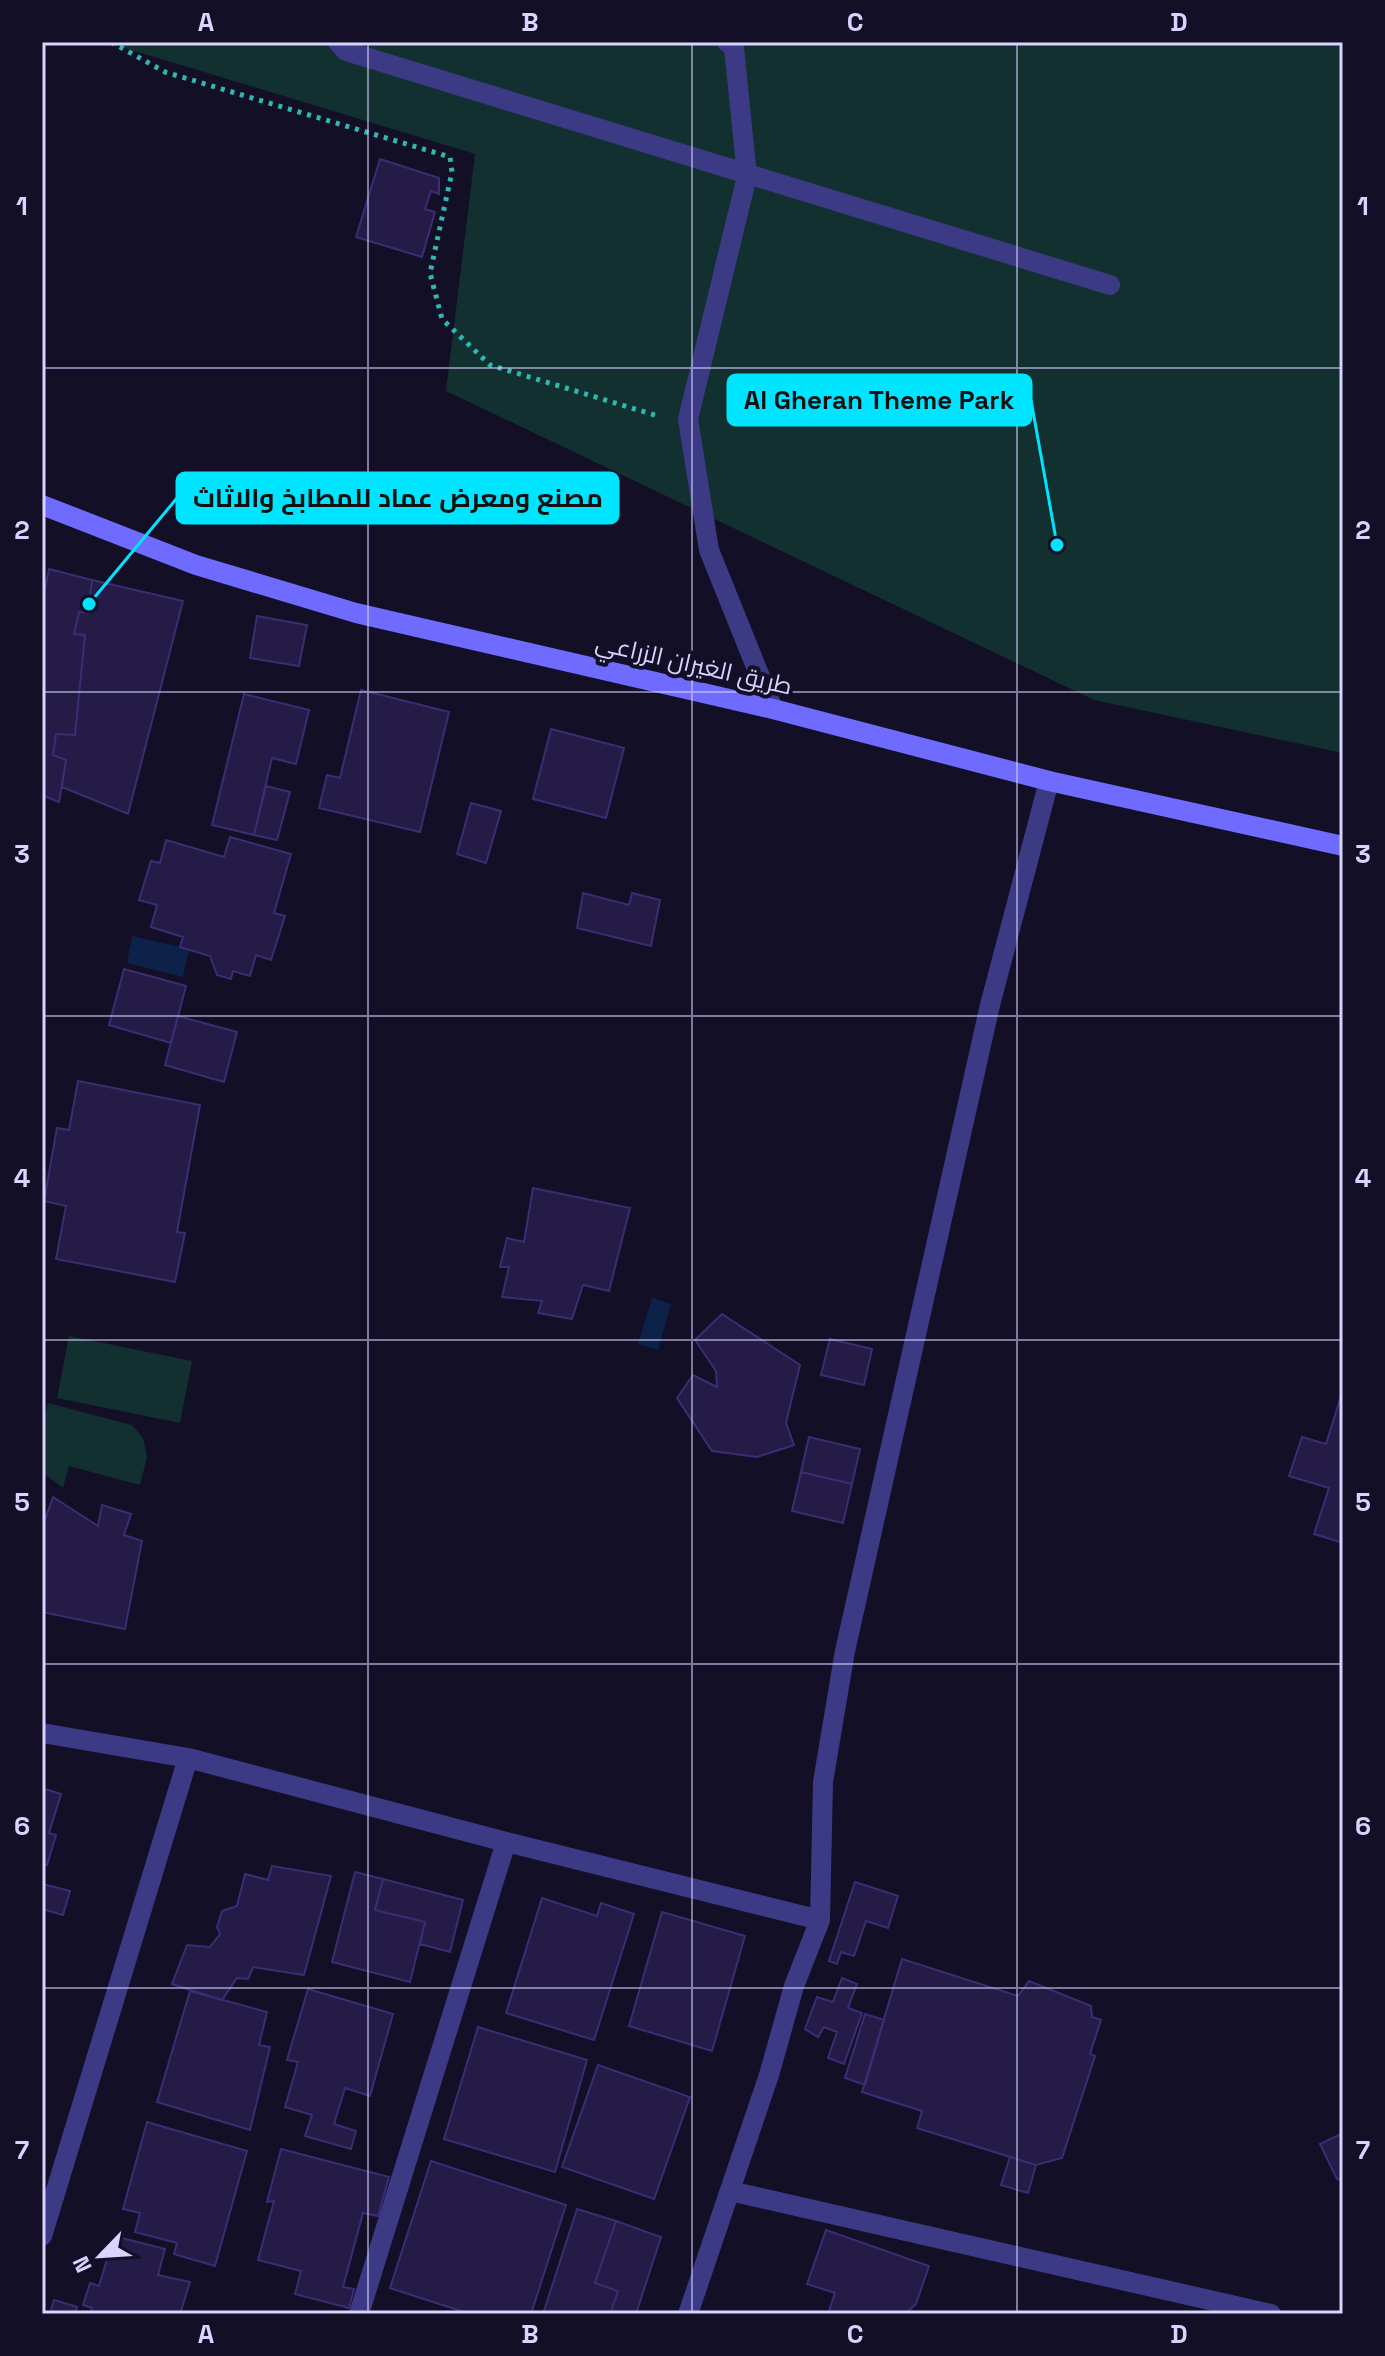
<svg xmlns="http://www.w3.org/2000/svg" width="1385" height="2356" font-family="'Space Grotesk',Cairo,sans-serif">
  <style>
    .green { fill: #12302f }
    .water { fill: #0c2248 }
    .building { fill: #241b47; stroke: #3b2d73; stroke-width: 2 }
    .lines { fill: none; stroke-linecap: round; stroke-linejoin: round }
    .path { stroke: #2fb8b0; stroke-width: 5; stroke-dasharray: 4 6; stroke-linecap: butt }
    .lane { stroke: #3d3a85; stroke-width: 20 }
    .street { stroke: #3d3a85; stroke-width: 20 }
    .secondary { stroke: #6f6bff; stroke-width: 20 }
    .grid { fill: none; stroke: #d9d4ff; stroke-width: 2; stroke-opacity: 0.55 }
    .labels { text-anchor: middle; dominant-baseline: central; stroke-width: 8; stroke-linejoin: round; paint-order: stroke }
    .street-label { font-size: 24px; fill: #d9d4ff; stroke: #130f26 }
    .leader { fill: none; stroke: #00e5ff; stroke-width: 3 }
    .callout-dot { fill: #00e5ff; stroke: #130f26; stroke-width: 3 }
    .callout { fill: #00e5ff; stroke: #00e5ff; stroke-width: 3 }
    .callout-label { font-size: 26px; text-anchor: middle; font-weight: bold; fill: #111 }
    .neatline { fill: none; stroke: #d9d4ff; stroke-width: 3 }
    .grid-label { font-size: 26px; text-anchor: middle; font-weight: bold; fill: #d9d4ff }
  </style>
  <rect width="100%" height="100%" fill="#130f26"/>
  <path class="green" d="M105,42H1343V753L1094,700L446,391L475,154Z
    M69,1336L192,1361L180,1423L57,1398Z
    M48,1403L132,1425L143,1438L147,1457L140,1485L69,1466L63,1488L42,1472V1428Z"/>
  <path class="water" d="M132,936L189,949L183,977L127,963Z
    M652,1298L671,1304L658,1350L638,1344Z"/>
  <path class="building" d="M380,159L439,178V194L431,191L425,209L435,212L422,257L356,237Z
    M49,569L92,580L88,613L79,612L74,634L85,635L75,735L56,734L53,755L66,760L59,802L42,795V605Z
    M92,580L183,601L128,814L62,787L66,760L53,755L56,734L75,735L85,635L74,634L79,612L88,613Z
    M257,616L307,625L299,666L250,658Z
    M361,690L449,712L420,832L319,808L327,775L340,778Z
    M244,694L309,710L296,764L272,758L254,835L212,825Z
    M551,729L624,748L606,818L533,799Z
    M266,786L290,792L277,840L254,835Z
    M471,803L501,811L486,863L457,854Z
    M230,837L291,854L274,913L285,916L271,960L256,955L250,976L233,971L231,979L217,975L210,956L180,947L183,937L151,927L157,905L139,900L151,861L160,863L166,840L224,857Z
    M583,893L629,905L632,893L660,900L651,946L577,928Z
    M124,969L186,986L171,1043L109,1025Z
    M178,1016L237,1032L224,1082L165,1065Z
    M78,1081L200,1105L177,1232L185,1233L175,1282L56,1259L66,1206L44,1201L57,1128L69,1130Z
    M533,1188L630,1208L609,1291L583,1285L572,1319L538,1313L542,1301L502,1297L509,1267H500L507,1238L524,1242Z
    M722,1314L800,1365L786,1423L794,1445L757,1457L712,1451L677,1398L693,1375L717,1387L716,1371L695,1340Z
    M830,1339L872,1349L864,1385L821,1375Z
    M1341,1396L1343,1397V1543L1314,1534L1329,1488L1289,1476L1302,1437L1326,1444Z
    M809,1437L860,1449L852,1484L801,1472Z
    M801,1472L852,1484L843,1523L792,1511Z
    M53,1497L98,1526L102,1505L131,1514L124,1535L142,1541L125,1629L42,1612V1528Z
    M42,1788L61,1794L49,1833L56,1835L47,1865L42,1864Z
    M272,1866L331,1876L304,1975L253,1967L248,1979L237,1978L222,2000L172,1984L187,1945L210,1947L220,1934L217,1927L222,1911L237,1906L245,1874L268,1880Z
    M355,1872L383,1879L375,1910L425,1922L410,1982L332,1962Z
    M383,1879L463,1900L450,1952L420,1944L425,1922L375,1910Z
    M855,1882L898,1896L888,1928L866,1921L854,1956L841,1952L837,1964L829,1961Z
    M43,1884L70,1891L63,1915L42,1909Z
    M542,1898L597,1916L601,1903L634,1914L594,2040L506,2013Z
    M662,1912L745,1936L712,2051L629,2026Z
    M902,1959L1018,1996L1029,1981L1091,2006L1092,2017L1101,2020L1090,2054L1095,2056L1062,2158L1036,2165L917,2128L922,2111L862,2092Z
    M842,1978L857,1984L848,2008L862,2013L844,2064L828,2058L837,2032L824,2027L818,2037L805,2029L817,1997L833,2002Z
    M308,1989L393,2014L370,2096L345,2088L334,2124L356,2131L351,2149L305,2136L312,2115L285,2107L298,2062L287,2060Z
    M190,1991L267,2012L259,2045L270,2047L250,2130L157,2102Z
    M865,2014L884,2020L865,2085L845,2078Z
    M478,2027L587,2060L555,2172L444,2139Z
    M598,2065L690,2097L654,2199L562,2167Z
    M147,2122L247,2151L215,2266L174,2254L177,2243L135,2232L140,2213L123,2209Z
    M1343,2133V2181L1337,2179L1320,2144Z
    M281,2149L389,2177L378,2216L363,2213L343,2287L354,2289L349,2308L295,2294L301,2271L258,2260L274,2201L267,2202Z
    M1010,2157L1036,2165L1028,2193L1001,2185Z
    M431,2161L566,2205L531,2314H470L390,2288Z
    M577,2209L616,2221L595,2283L618,2291L610,2314H543Z
    M616,2221L661,2237L636,2314H610L618,2291L595,2283Z
    M826,2230L929,2266L916,2304L905,2314H828L835,2293L807,2284Z
    M114,2236L165,2249L158,2275L190,2282L180,2314H90L92,2308L83,2305L90,2283L99,2286Z
    M54,2300L77,2307L75,2314H50Z"/>
  <g class="lines">
    <path class="path" d="M111,42L165,72L450,157L452,172L430,273L442,319L490,365L658,416"/>
    <path class="lane" d="M338,42L346,51L1110,285
      M727,42L734,48L747,176L688,419L709,550L773,709"/>
    <path class="street" d="M42,1733L188,1758L506,1842L820,1920
      M730,2191L1271,2314
      M42,2236L188,1758
      M359,2314L506,1842
      M688,2314L769,2075L794,1986L820,1920L823,1782L845,1651L990,1005L1049,781"/>
    <path class="secondary" d="M42,505L196,565L356,613L773,709L1049,781L1343,846"/>
  </g>
  <path class="grid" d="M368,42V2314M692,42V2314M1017,42V2314M42,368H1343M42,692H1343M42,1016H1343M42,1340H1343M42,1664H1343M42,1988H1343"/>
  <g class="labels">
    <g class="street-label">
      <text transform="translate(694 664) rotate(13)">طريق الغيران الزراعي</text>
    </g>
  </g>
  <path class="leader" d="M1057 545L1031 400M89 604L177 498"/>
  <g class="callout-dot">
    <circle cx="1057" cy="545" r="8"/>
    <circle cx="89" cy="604" r="8"/>
  </g>
  <g class="callout">
    <rect x="728" y="375" width="303" height="50" rx="8"/>
    <rect x="177" y="473" width="441" height="50" rx="8"/>
  </g>
  <g class="callout-label">
    <text x="879" y="409">Al Gheran Theme Park</text>
    <text x="398" y="507">مصنع ومعرض عماد للمطابخ والاثاث</text>
  </g>
  <rect width="1385" height="2356" fill="none" stroke="#130f26" stroke-width="88"/>
  <g transform="translate(100 2256) rotate(245)" stroke="#130f26" stroke-width="6" paint-order="stroke">
  <path d="M0-6L14 30L0 20L-14 30Z" fill="#d9d4ff"/>
  <text y="-12" font-size="22" font-weight="bold" text-anchor="middle" fill="#d9d4ff">N</text>
  </g>
  <rect x="44" y="44" width="1297" height="2268" class="neatline"/>
  <g class="grid-label">
    <text x="206" y="31">A</text>
    <text x="530" y="31">B</text>
    <text x="855" y="31">C</text>
    <text x="1179" y="31">D</text>
    <text x="22" y="215">1</text>
    <text x="1363" y="215">1</text>
    <text x="22" y="539">2</text>
    <text x="1363" y="539">2</text>
    <text x="22" y="863">3</text>
    <text x="1363" y="863">3</text>
    <text x="22" y="1187">4</text>
    <text x="1363" y="1187">4</text>
    <text x="22" y="1511">5</text>
    <text x="1363" y="1511">5</text>
    <text x="22" y="1835">6</text>
    <text x="1363" y="1835">6</text>
    <text x="22" y="2159">7</text>
    <text x="1363" y="2159">7</text>
    <text x="206" y="2343">A</text>
    <text x="530" y="2343">B</text>
    <text x="855" y="2343">C</text>
    <text x="1179" y="2343">D</text>
  </g>
</svg>
